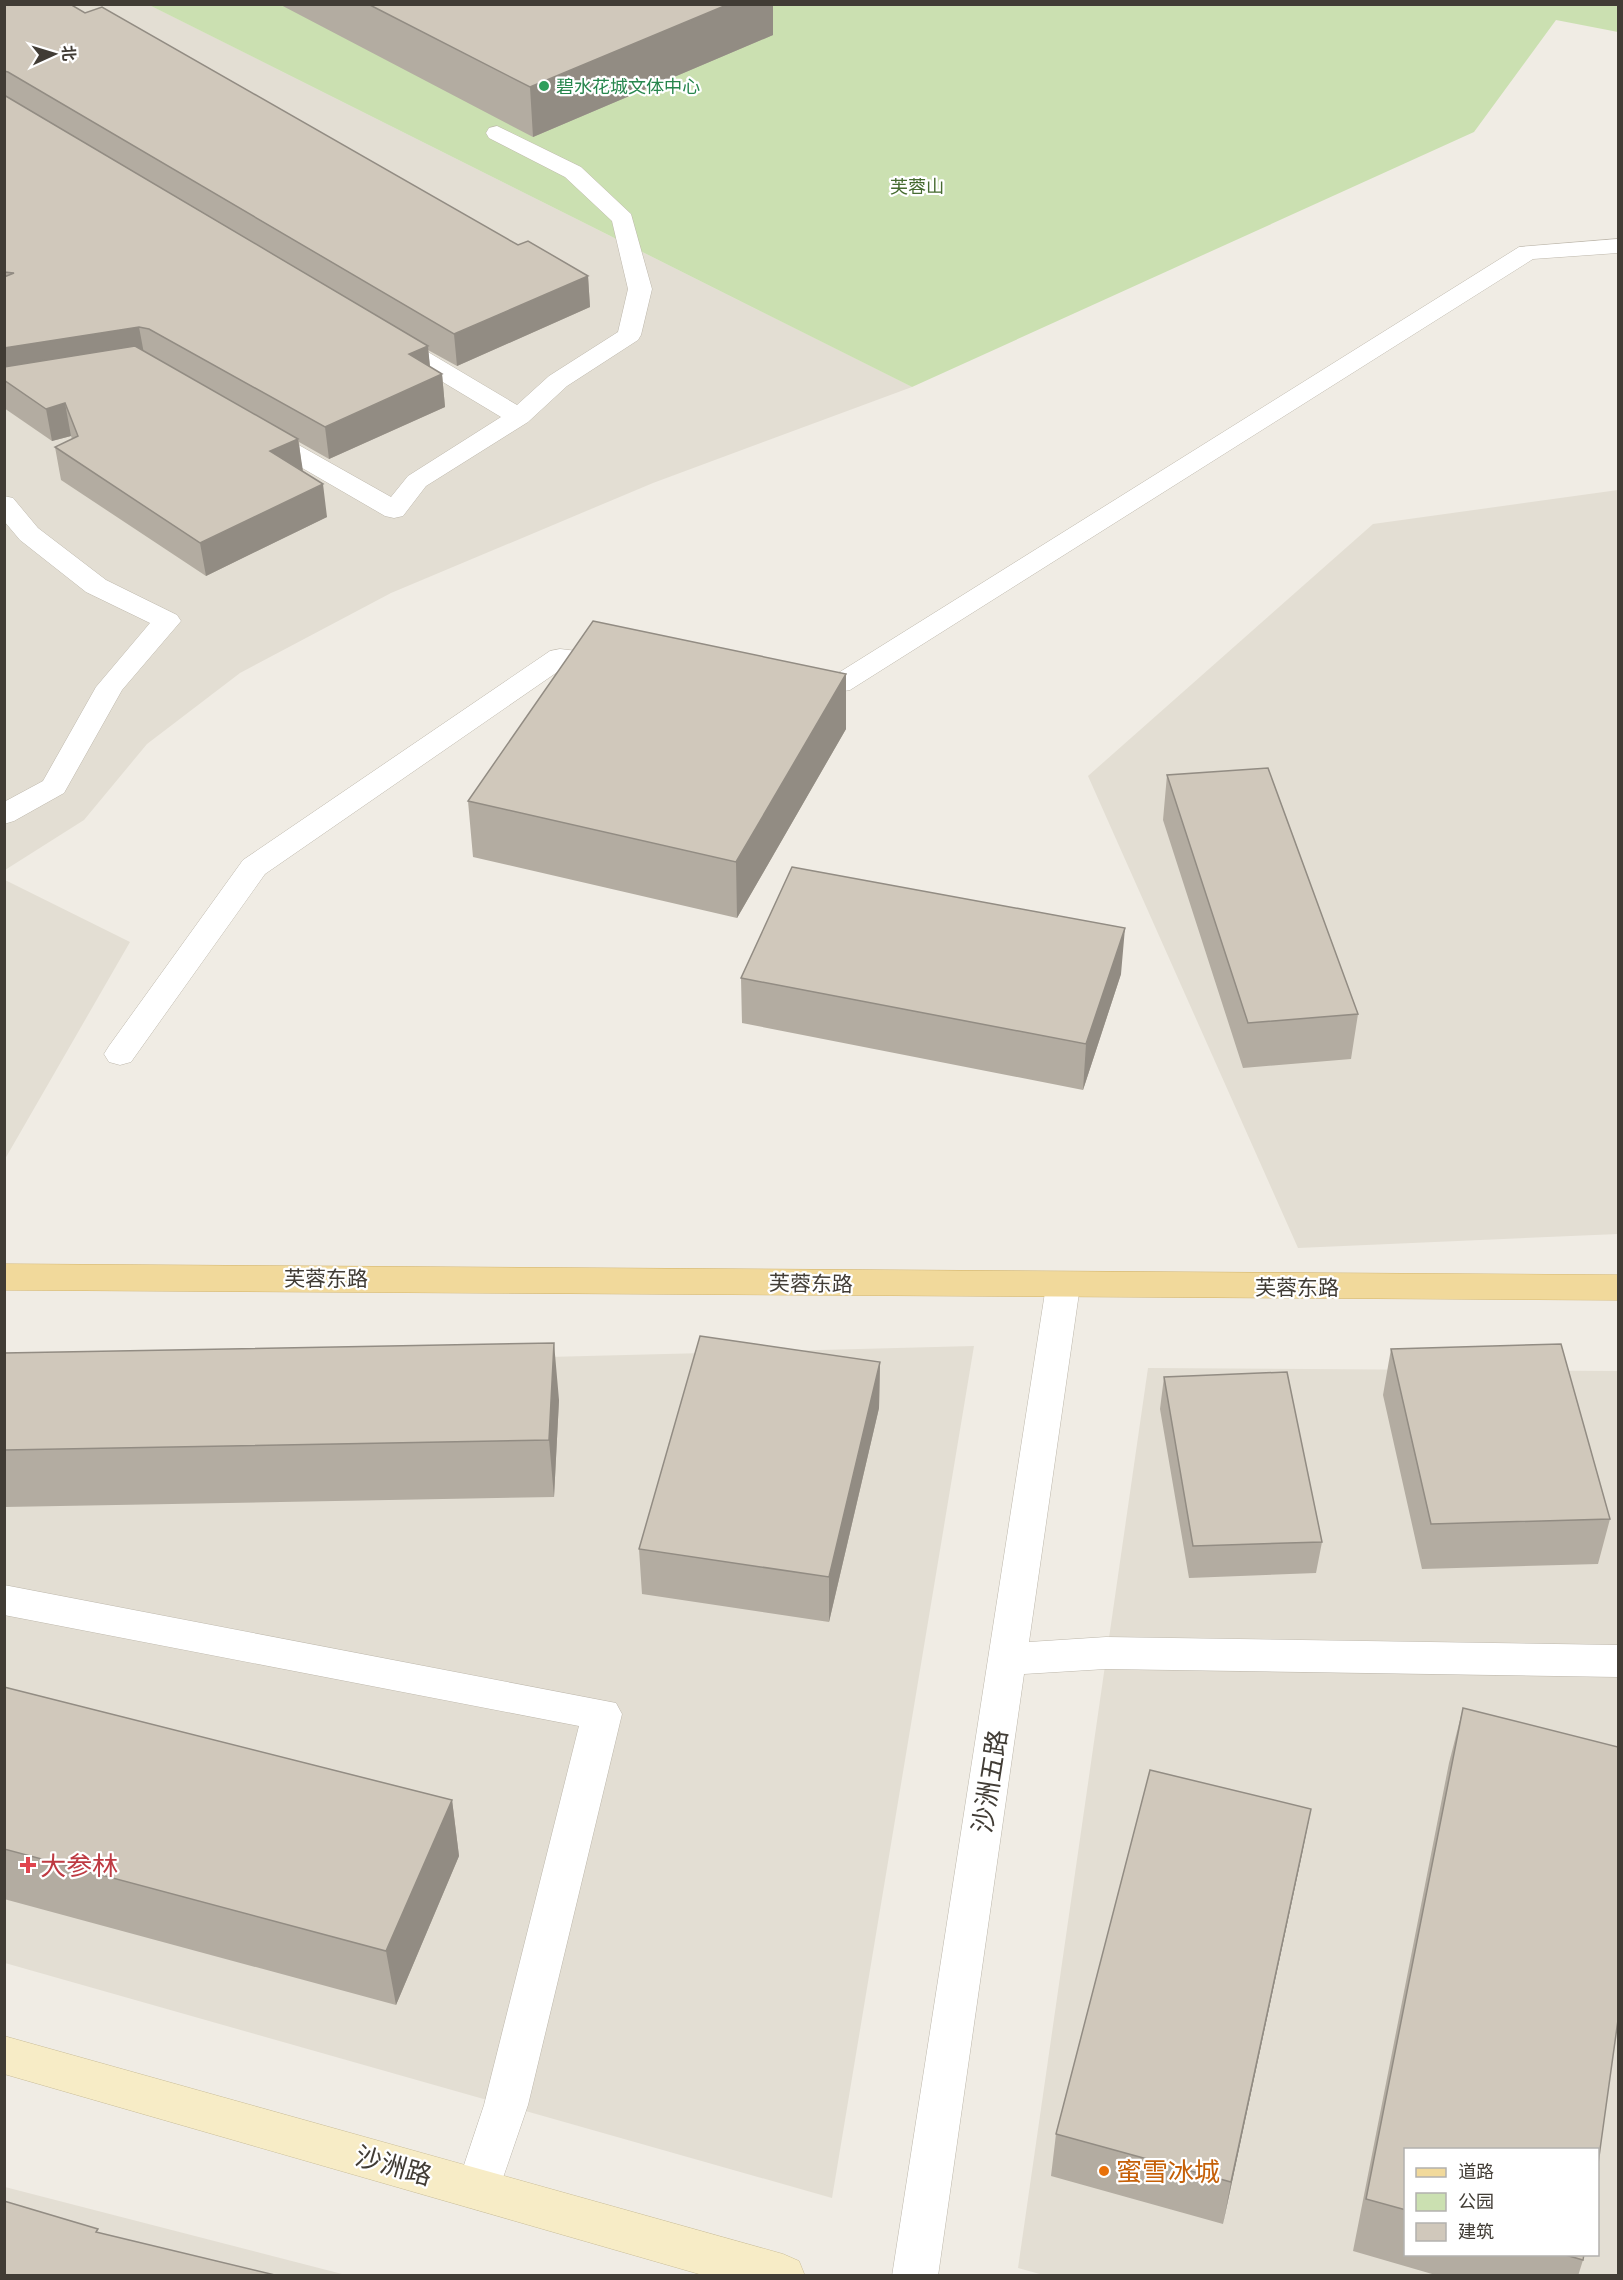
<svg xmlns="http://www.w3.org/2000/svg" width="1623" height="2280" font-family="Manrope,'Noto Sans SC',sans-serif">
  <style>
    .residential { fill: #e3ded3; fill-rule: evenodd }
    .green { fill: #cbe0b1 }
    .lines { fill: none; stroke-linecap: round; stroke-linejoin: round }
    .minor-casing { stroke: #bdb7ab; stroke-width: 1 }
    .secondary-casing { stroke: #cabe99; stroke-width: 1 }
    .primary-casing { stroke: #d4b66e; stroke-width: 1 }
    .minor { fill: #fff; fill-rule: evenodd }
    .secondary { fill: #f7ecc6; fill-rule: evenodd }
    .primary { fill: #f1d99b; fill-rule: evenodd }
    .wall { fill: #b3aca1 }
    .shaded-wall { fill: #928c83 }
    .building { fill: #d0c8bb; stroke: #928c83; stroke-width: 1.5 }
    .leisure-dot { fill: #2e9e5b; stroke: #fff; stroke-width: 2 }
    .health-dot { fill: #e0444e; stroke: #fff; stroke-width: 2 }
    .food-dot { fill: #e8710a; stroke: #fff; stroke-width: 2 }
    .labels { text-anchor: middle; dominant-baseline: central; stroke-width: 4.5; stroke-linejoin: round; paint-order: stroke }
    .far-leisure-label { font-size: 18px; fill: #27864d; stroke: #fff; text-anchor: start }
    .far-park-label { font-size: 18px; fill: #466b30; stroke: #fff }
    .street-label { font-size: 21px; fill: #413c35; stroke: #fff }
    .near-street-label { font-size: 26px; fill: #413c35; stroke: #fff }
    .near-health-label { font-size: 26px; fill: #be3a42; stroke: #fff; text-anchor: start }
    .near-food-label { font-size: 26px; fill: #c56008; stroke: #fff; text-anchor: start }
  </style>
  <rect width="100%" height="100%" fill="#f0ece4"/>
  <path class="residential" d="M5,5H149L912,387L653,483L391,593L240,673L147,744L84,820L5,870Z
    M1618,490V1234L1298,1248L1088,776L1373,524Z
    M5,880L130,942L5,1159Z
    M974,1346L832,2198L5,1963L4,1371Z
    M1148,1368L1618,1371V2275L1047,2276L1018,2268ZM1406,2150H1598V2254H1406Z
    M5,2187L346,2275H5Z"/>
  <path class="green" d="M1618,4V32L1556,20L1474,132L912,387L149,5Z"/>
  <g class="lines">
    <defs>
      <path id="minor" d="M497,126L581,167L631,214L652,289L641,335L638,340L567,386L528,422L426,486L403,516L394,518L385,516L254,440L250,435L254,430L263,427L272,430L391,497L408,476L501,417L383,346L380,341L383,336L392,334L401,336L517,405L549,376L618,332L628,289L612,221L565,177L489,138L486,133L489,128Z
        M1618,239V253L1533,259L850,690C832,694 810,691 792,687L788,681L792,675L802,673L835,675L1519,247Z
        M4,496L13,498L38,528L106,580L177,615L181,621L122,690L64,793L14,821L4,824V802L43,781L96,687L150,623L86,592L20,540L4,521Z
        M560,649L621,656L625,662L621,668L611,670L566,666L265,874L131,1062L120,1065L109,1062L104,1054L109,1046L243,860L550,651Z
        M1063,1273L1075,1277L1080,1286L1029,1642L1106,1637L1618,1645V1677L1106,1669L1024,1674L938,2276H892L1046,1286L1051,1277Z
        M4,1585L616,1703L622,1714L528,2105L494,2204L478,2210L462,2204L456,2189L484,2105L579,1726L4,1615Z"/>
      <path id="secondary" d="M4,2036L783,2254L799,2261L805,2276H706L4,2074Z"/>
      <path id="primary" d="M4,1264L1618,1275V1300L4,1290Z"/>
    </defs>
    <use href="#minor" class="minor-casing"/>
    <use href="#secondary" class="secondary-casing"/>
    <use href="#primary" class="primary-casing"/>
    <use href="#minor" class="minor"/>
    <use href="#secondary" class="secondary"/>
    <use href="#primary" class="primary"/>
  </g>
  <path class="wall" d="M4,4L85,13L518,245L588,276L590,307L457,366L428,350L430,367L442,374L445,407L329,459L299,442L302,471L327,517L206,576L61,480L55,447L72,439L71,436L52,441L4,408Z
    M279,4H773V35L533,137Z
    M846,674V729L737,918L473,857L468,801Z
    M1167,775L1358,1014L1351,1059L1243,1068L1163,820Z
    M1121,974L1083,1090L742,1023L741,978Z
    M1391,1349L1610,1519L1598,1564L1422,1569L1383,1395Z
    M4,1353L559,1400L554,1497L4,1507Z
    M880,1362L879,1408L829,1622L642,1594L639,1549Z
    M1164,1377L1322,1542L1316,1573L1189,1578L1160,1409Z
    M4,1687L452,1800L459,1856L396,2005L4,1899Z
    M1463,1708L1406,2150V2254H1584L1583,2260L1578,2276H1439L1353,2251L1449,1763Z
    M1311,1809L1302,1854L1223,2224L1051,2176L1056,2134Z"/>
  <path class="shaded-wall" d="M729,4H773V35L533,137L530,87Z
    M588,276L590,307L457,366L454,334Z
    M139,327L145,359L4,380V348Z
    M428,346L431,378L409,354Z
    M442,374L445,407L329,459L325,427Z
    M65,403L71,436L52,441L46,409Z
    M298,439L303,471L270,451Z
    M323,484L327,517L206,576L200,543Z
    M846,674V729L737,918L736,862Z
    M1125,928L1121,974L1083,1090L1086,1044Z
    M554,1343L559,1400L554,1497L549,1440Z
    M880,1362L879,1408L829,1622V1577Z
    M452,1800L459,1856L396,2005L386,1951Z
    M1311,1809L1302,1854L1223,2224L1231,2182Z"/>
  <path class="building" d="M4,4H70L85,13L102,7L518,245L528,241L588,276L454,334L8,72L4,71Z
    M368,4H729L530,87Z
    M4,95L428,346L409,354L442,374L325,427L149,329L139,327L4,348V277L14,273L4,272Z
    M135,346L298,439L270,451L323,484L200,543L55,447L78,436L65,403L46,409L4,380V367Z
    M593,621L846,674L736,862L468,801Z
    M1268,768L1358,1014L1248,1023L1167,775Z
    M792,867L1125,928L1086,1044L741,978Z
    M700,1336L880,1362L829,1577L639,1549Z
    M554,1343L549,1440L4,1450V1353Z
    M1561,1344L1610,1519L1431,1524L1391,1349Z
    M1287,1372L1322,1542L1193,1546L1164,1377Z
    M4,1687L452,1800L386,1951L4,1849Z
    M1463,1708L1618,1747V2020L1598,2164V2150H1406V2210L1366,2199Z
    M1150,1770L1311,1809L1231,2182L1056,2134Z
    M4,2201L98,2229L96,2232L279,2276H4Z
    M1562,2254H1584L1583,2260Z"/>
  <circle class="leisure-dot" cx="544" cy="86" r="6"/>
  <path class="health-dot" d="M25 1856h6v6h6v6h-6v6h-6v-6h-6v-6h6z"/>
  <circle class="food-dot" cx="1104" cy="2171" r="6"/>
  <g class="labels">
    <g class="far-leisure-label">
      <text x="556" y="86">碧水花城文体中心</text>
    </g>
    <g class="far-park-label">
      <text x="917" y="186">芙蓉山</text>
    </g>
    <g class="street-label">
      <text x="326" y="1278">芙蓉东路</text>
      <text transform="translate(811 1283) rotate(1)">芙蓉东路</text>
      <text x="1297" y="1287">芙蓉东路</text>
    </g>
    <g class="near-street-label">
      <text transform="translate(989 1781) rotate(-81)">沙洲五路</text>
      <text transform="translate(394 2165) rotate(16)">沙洲路</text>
    </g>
    <g class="near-health-label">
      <text x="40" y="1865">大参林</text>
    </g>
    <g class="near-food-label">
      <text x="1116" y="2171">蜜雪冰城</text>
    </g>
  </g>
  <rect width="1623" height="2280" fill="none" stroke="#413c35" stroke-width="12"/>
  <rect x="1404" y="2148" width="195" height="108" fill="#ffffff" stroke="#b3b1ae" stroke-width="1.5"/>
  <rect x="1416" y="2168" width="30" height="9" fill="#f1d99b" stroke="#b3b1ae" stroke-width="1.5"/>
  <text x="1458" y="2178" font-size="18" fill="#413c35">道路</text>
  <rect x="1416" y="2193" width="30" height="18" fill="#cbe0b1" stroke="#b3b1ae" stroke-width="1.5"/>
  <text x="1458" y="2208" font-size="18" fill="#413c35">公园</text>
  <rect x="1416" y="2223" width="30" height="18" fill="#d0c8bb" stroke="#b3b1ae" stroke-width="1.5"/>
  <text x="1458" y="2238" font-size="18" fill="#413c35">建筑</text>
  <g transform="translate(54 54) rotate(86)" stroke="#ffffff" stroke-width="4.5" paint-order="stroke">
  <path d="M0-4.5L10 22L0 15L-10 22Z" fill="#413c35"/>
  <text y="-9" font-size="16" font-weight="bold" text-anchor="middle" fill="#413c35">北</text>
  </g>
</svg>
